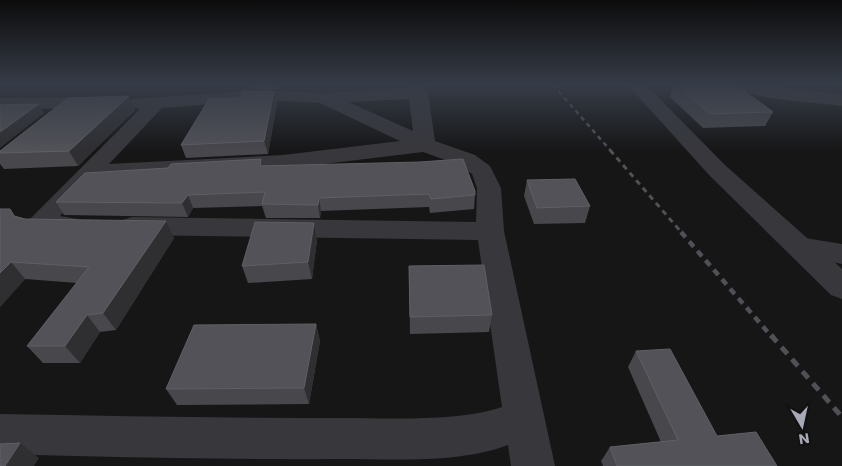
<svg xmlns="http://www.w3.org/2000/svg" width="842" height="466" font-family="Poppins,sans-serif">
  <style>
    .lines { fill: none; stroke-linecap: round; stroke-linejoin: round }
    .minor { fill: #37373c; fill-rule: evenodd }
    .tertiary { fill: #37373c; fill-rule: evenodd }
    .rail-far3 { stroke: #505057; stroke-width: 2.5; stroke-dasharray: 4.5 4; stroke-linecap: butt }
    .rail-far2 { stroke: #505057; stroke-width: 3; stroke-dasharray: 5.5 4.5; stroke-linecap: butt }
    .rail-far1 { stroke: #505057; stroke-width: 4.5; stroke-dasharray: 7 5.5; stroke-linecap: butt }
    .rail { stroke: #505057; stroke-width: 5; stroke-dasharray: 9 7; stroke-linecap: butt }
    .wall { fill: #47474c }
    .shaded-wall { fill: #2f2f32 }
    .building { fill: #525258; stroke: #5f6066 }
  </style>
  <rect width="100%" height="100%" fill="#161617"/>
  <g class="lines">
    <path class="minor" d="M407,85H425L428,93L435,141L475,155L490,166L501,188L504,231L555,466H511L508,445C458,464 392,459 338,459C226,460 113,457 0,454V414C114,416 227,418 341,418C388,418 458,422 502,407L478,240L132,235L122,232L118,226L122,220L132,217L476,222L477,188L472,174L459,165L423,152L283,169L96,179L60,216L77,219L80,225L77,231C61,235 43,235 27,231L24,225L140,109L132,107L130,103L132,99L264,90L323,93L408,88ZM409,99L413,131L348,102ZM264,100L320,103L400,141L283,155L109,164L162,108Z
      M733,85H759L842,94V106C822,103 742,99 733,85Z
      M98,97L105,99L107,103L105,107L0,110V98Z
      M799,237L842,244V264L789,254L785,247L789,240Z"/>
    <path class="tertiary" d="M628,85H646L725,165L842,269V299L831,295L709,175Z"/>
    <path class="rail-far3" d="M553,85L611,151"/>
    <path class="rail-far2" d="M610,150L682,233"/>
    <path class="rail-far1" d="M681,232L772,337"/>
    <path class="rail" d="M771,335L842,417"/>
  </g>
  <path class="wall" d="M249,85H280L279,89H250Z
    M674,85H736L773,112L765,126L703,128L670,97Z
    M274,91L277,103L268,154L186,158L181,145L240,98Z
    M135,110L78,166L4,169L0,164V153Z
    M263,166L475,195L474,209L430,213L429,207L321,211L320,218H266L262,206L193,208L188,217L64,215L56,202Z
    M527,180L590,206L585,223L534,224L524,196Z
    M10,209L15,216L25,219L174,238L116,330L100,332L80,363H43L27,346L77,283L25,279L0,307Z
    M317,240L312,279L248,283L242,266Z
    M409,266L492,315L489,332L410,334Z
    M316,324L320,341L309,404L177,405L166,389Z
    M636,351L717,436L777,466H603L601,461L610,447L661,442L628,367Z"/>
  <path class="shaded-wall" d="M274,91L277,103L268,154L264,141Z
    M129,96L135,110L78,166L69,151Z
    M39,104L44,113L0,148V132Z
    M188,195L193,208L188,217L182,203Z
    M319,198L321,211L320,218L318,205Z
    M166,221L174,238L116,330L103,313Z
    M314,223L317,240L312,279L308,262Z
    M11,262L25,279L0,307V273Z
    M87,315L100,332L80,363L65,346Z
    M316,324L320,341L309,404L304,388Z
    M20,443L39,458L34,466H5Z"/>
  <path class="building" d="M677,85H736L773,112L710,114Z
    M242,91H274L264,141L181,145L209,99L240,98Z
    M129,96L69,151L0,153V151L68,98Z
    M39,104L0,132V105Z
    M261,159L260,166L420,162L463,159L475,191V195L431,199L429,194L319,198L318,205L262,204L265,192L188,195L182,203L56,202L85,173L168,168L171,164Z
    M575,179L590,206L537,208L527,180Z
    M0,209H10L14,216L25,219L166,221L103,313L87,315L65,346H27L89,267L11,262L0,273Z
    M255,222L314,223L308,262L242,266Z
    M484,265L492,315L410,317L409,266Z
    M316,324L304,388L166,389L194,325Z
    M670,349L717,436L756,432L777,466H617L610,447L678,440L636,351Z
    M20,443L5,466H0V444Z"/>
  <linearGradient id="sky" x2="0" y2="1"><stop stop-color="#0c0c0d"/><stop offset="0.56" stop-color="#363c47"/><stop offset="1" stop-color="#363c47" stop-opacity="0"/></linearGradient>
  <rect width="842" height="151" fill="url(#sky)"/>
  <g transform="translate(802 426) rotate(171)" stroke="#111112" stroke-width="4" paint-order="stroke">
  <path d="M0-4L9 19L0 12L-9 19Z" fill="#a8a9b7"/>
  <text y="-8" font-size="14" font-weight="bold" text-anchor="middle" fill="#a8a9b7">N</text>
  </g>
</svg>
